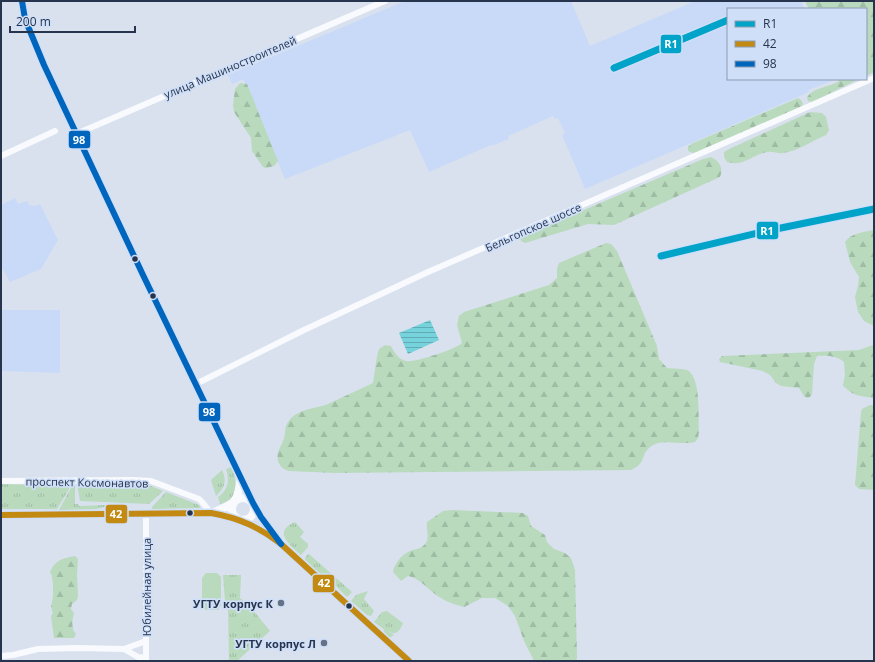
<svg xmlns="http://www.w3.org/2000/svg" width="875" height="662" font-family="'Open Sans',sans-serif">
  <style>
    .built { fill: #c8daf7 }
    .grass { fill: url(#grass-tufts) }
    .forest { fill: url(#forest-firs) }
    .pitch { fill: #b9dabd }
    .water { fill: url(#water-rules) }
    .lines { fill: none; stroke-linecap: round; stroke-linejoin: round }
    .minor { stroke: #f9fafd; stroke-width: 6 }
    .major { stroke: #f9fafd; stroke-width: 8 }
    .bus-1-casing { stroke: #d0dff8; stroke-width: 9 }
    .bus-2-casing { stroke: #d0dff8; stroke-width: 9 }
    .bus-1 { stroke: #c38a13; stroke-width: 6 }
    .bus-2 { stroke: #0065bd; stroke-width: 6 }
    .rail-1-casing { stroke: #d0dff8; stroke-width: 10 }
    .rail-1 { stroke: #02a3c8; stroke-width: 7 }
    .bus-dot { fill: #26344d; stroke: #d0dff8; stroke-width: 1.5 }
    .poi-dot { fill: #657186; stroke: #d0dff8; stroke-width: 1.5 }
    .labels { text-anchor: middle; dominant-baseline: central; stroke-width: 3.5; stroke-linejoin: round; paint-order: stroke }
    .street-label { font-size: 11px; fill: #26344d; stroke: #d0dff8 }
    .poi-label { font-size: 11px; font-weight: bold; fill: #26344d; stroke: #d0dff8; text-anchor: end }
    .line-badge { stroke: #d0dff8; stroke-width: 1.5 }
    .badge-label { font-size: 11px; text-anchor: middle; font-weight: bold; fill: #fff }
  </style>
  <defs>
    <pattern id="grass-tufts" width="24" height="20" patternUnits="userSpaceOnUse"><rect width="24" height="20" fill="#b9dabd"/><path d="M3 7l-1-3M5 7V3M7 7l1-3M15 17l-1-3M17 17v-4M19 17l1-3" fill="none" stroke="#9fbca4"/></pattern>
    <pattern id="forest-firs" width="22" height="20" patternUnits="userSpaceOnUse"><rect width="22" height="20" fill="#b9dabd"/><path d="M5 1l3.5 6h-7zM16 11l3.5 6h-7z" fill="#9fbca4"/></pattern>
    <pattern id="water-rules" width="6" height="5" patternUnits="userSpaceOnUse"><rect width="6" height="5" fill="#76d2db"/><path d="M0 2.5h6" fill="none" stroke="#61abb4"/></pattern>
  </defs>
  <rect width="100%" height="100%" fill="#d9e1ef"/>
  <path class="built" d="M405,1H571L590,46L695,1H801L804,9H728V79H837L808,90L809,92L585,189L562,135L565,133L558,118L555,119L553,116L508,136L509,139L491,146V145L429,172L410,130L285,179L243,79L232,84L228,75Z
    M15,198L18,204L27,201L29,205L35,206L40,204L58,240L41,269L10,282L1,266V205Z
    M1,310H60V373L1,371Z"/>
  <path class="grass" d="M232,467C237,482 239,500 220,504L218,497C228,490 230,481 226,469Z
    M222,470C227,480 225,488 216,496L211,480Z
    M1,484L71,486L57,509H1Z
    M77,484L151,486L163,491L149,504L80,501Z
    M72,486H75V504H78L79,506L105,505V507L96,509L59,510Z
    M166,492L199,505L200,508L152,509V507Z
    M295,522L304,532L300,537L308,544V547L301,555C290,545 272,532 295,522Z
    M309,554L352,592L347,597L335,585L333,581C323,580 312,566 305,559L306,556Z
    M223,575H241L240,598L248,604L270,631L237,661H229L228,604L225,601Z
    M368,591L364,599L374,611L371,616L367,615L351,601L356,595Z
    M387,611L403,623C402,627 397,635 392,633C390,632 388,631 386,630L394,635L391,637H388L383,630H385L374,622L382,612Z"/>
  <path class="forest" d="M805,1H874V72L866,76V9H809Z
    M839,79H859L812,102L808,101L807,98C810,89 830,86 838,82Z
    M240,83L247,84L278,161L274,166L266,168L263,167L252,151L251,138L234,112L233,105L235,89Z
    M798,98L801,100L803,104L800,109L699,152L693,153L688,151V147L691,144Z
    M810,112L822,113L826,117L829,130L826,135C812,141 798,151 783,153C778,154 773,151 768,152C752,154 745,167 727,162L724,157V152L727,150Z
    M711,157C719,161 724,168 720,177L614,225L588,224L525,243L521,241L520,238L523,236L703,159Z
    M874,230V326L864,321L858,312L855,297L858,286L859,277L850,262L845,242C851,233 864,232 874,230Z
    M606,243L611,244L617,251L657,346L659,359L667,368C673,369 684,368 689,371C701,381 698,417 699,432L698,438L695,442C681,446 661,437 649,448C643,453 644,460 639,465C637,467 634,468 631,470L335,473L289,471C280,469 276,461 278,452C279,448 282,445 283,441C285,436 285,431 286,426C293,409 314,409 328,404C343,397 358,390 373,383L377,356L379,349L385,345L391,346C394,352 399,360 406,361C414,363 456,349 462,343L457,325L459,316L464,312L549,285L557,278V269L559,263Z
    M873,345L874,398C860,396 852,396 843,385L845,375L844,362C838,356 826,355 817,356L814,364L812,394L810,397L807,398L804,396L799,388L781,386L776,383L770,375L763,371L720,362L719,359L722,356L859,350Z
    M870,405H874V490L859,489L855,485L861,412L862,409Z
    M453,510L523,513L528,516L531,526L545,535L547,542L554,549L565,553L571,558L575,570L577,658L576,661H534L524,641L515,616L508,606L495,598H482L464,607C453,604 444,601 435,594C427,588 419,578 408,576L401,581L393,572C394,565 401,555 408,552C416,548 422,550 427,541C429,536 426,528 427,522L443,511Z
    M75,556L78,559L77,574L78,596L77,600L72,604L71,609L74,613C72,620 71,629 76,634L74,638H54C53,630 52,624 51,616L53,613L51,606C54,599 54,577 50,572C55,560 63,558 75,556Z"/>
  <path class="pitch" d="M206,573H217L221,577V605L218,610H206L202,607V578Z"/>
  <path class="water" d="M430,320L439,340L408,354L399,333Z"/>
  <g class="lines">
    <path class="minor" d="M76,134L385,1
      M1,156L55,131
      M196,384L304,330L428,272L874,78
      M1,481L133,480L151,481L199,499L202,502L211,513
      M124,649L138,657L146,658
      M1,656L13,655L38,649L78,648L124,649L146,641
      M146,661V513"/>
    <path class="major" d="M22,1L25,19L44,65L143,275L253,503L261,517L281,544
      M232 509a11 11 0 1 1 22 0a11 11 0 1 1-22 0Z
      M212,513C236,503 237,504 241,478
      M1,515L211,513C239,518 259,527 281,544L409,661"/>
    <defs>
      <path id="bus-1" d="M1,515L211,513C239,518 259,527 281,544L409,661"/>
      <path id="bus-2" d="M22,1L25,19L44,65L143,275L253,503L261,517L281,544"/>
    </defs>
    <use href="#bus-1" class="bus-1-casing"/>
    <use href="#bus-2" class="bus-2-casing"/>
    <use href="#bus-1" class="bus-1"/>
    <use href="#bus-2" class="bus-2"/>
    <defs>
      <path id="rail-1" d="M614,68L728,20
        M661,256L766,231L874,209"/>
    </defs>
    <use href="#rail-1" class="rail-1-casing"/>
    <use href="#rail-1" class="rail-1"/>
  </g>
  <g class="bus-dot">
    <circle cx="135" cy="259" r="3.5"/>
    <circle cx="153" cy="296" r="3.5"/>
    <circle cx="190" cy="513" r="3.5"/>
    <circle cx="349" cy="606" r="3.5"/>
  </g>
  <g class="poi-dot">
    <circle cx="281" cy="603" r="4"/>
    <circle cx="324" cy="643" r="4"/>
  </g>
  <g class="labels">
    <g class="street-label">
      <text transform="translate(230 67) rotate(-23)">улица Машиностроителей</text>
      <text transform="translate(533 227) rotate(-24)">Бельгопское шоссе</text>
      <text transform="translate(87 482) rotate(1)">проспект Космонавтов</text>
      <text transform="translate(146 587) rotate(-90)">Юбилейная улица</text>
    </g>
    <g class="poi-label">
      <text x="273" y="603">УГТУ корпус К</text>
      <text x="316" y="643">УГТУ корпус Л</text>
    </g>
  </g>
  <g class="line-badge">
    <rect x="660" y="34" width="22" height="20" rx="4" fill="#02a3c8"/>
    <rect x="68" y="130" width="23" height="19" rx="4" fill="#0065bd"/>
    <rect x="756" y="221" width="23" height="19" rx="4" fill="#02a3c8"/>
    <rect x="198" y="402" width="23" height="20" rx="4" fill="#0065bd"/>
    <rect x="105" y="504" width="23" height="20" rx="4" fill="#c38a13"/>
    <rect x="312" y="574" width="23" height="19" rx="4" fill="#c38a13"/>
  </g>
  <g class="badge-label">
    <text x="671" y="48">R1</text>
    <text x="79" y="144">98</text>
    <text x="767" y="235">R1</text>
    <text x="209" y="416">98</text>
    <text x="116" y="518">42</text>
    <text x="324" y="587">42</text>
  </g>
  <rect width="875" height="662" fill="none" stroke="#26344d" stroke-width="4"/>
  <rect x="727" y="8" width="140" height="72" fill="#d0dff8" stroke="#8c9bb4"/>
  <rect x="735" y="21" width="20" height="6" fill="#02a3c8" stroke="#8c9bb4"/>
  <text x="763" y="28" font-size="12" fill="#26344d">R1</text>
  <rect x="735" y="41" width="20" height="6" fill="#c38a13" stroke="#8c9bb4"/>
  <text x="763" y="48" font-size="12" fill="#26344d">42</text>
  <rect x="735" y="61" width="20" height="6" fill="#0065bd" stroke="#8c9bb4"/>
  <text x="763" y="68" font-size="12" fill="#26344d">98</text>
  <path d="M10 26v6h125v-6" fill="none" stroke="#26344d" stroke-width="2"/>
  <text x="16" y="26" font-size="12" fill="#26344d" stroke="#d0dff8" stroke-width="3" paint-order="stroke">200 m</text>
</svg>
